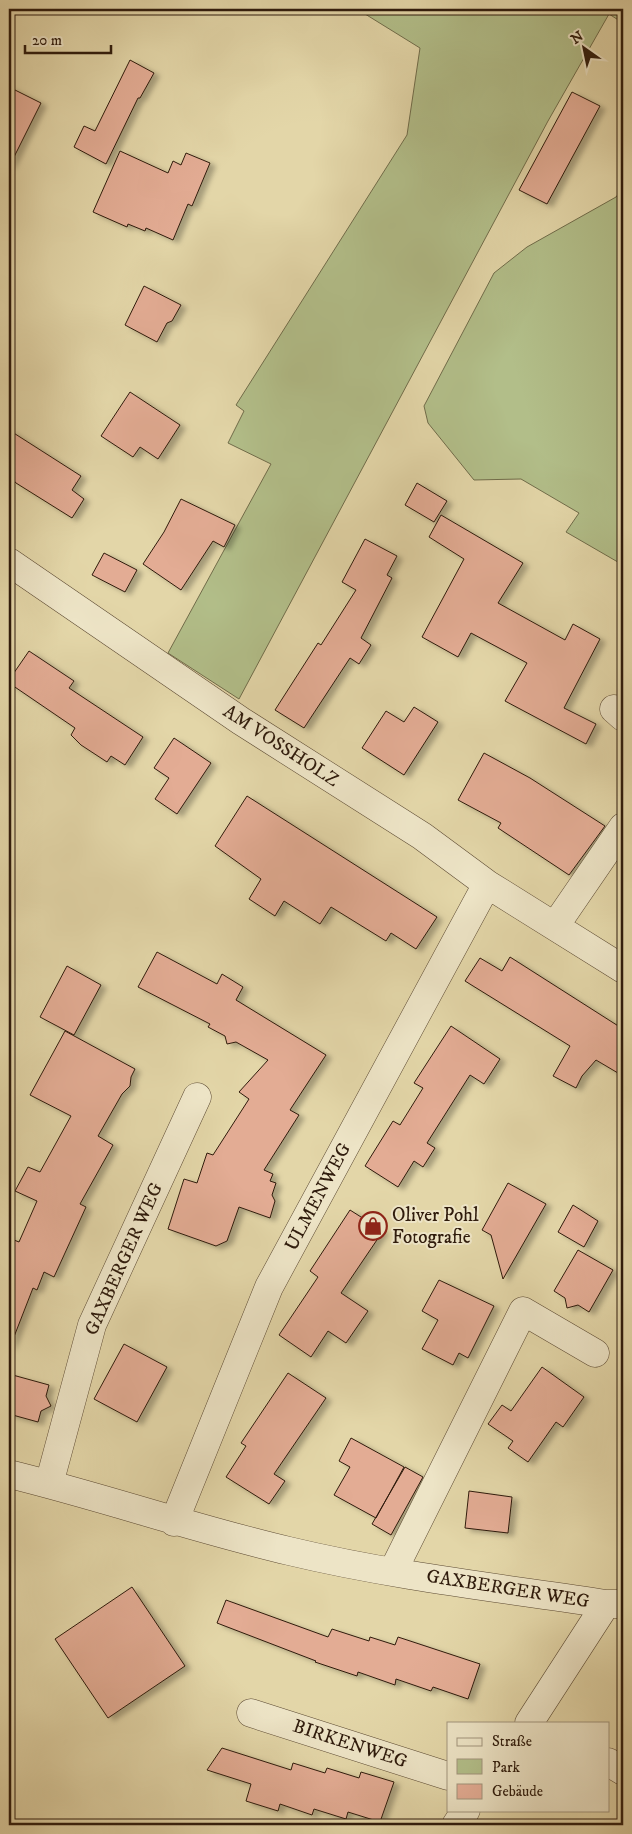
<svg xmlns="http://www.w3.org/2000/svg" width="632" height="1834" font-family="'IM FELL DW Pica',serif">
  <style>
    .green { fill: #b2be89; stroke: #706c4a }
    .building { fill: #e3ac94; stroke: #2f1b0c; filter: url(#shadow) }
    .lines { fill: none; stroke-linecap: round; stroke-linejoin: round }
    .minor-casing { stroke: #5c4a33; stroke-width: 29 }
    .minor { stroke: #ede4c6; stroke-width: 28 }
    .labels { text-anchor: middle; dominant-baseline: central; stroke-width: 4; stroke-linejoin: round; paint-order: stroke }
    .street-label { font-size: 19px; fill: #2f1b0c; stroke: #ede4c6 }
    .poi-label { font-size: 19px; fill: #2f1b0c; stroke: #ede4c6; text-anchor: start }
  </style>
  <defs>
    <filter id="shadow"><feDropShadow dx="5.5" dy="3" stdDeviation="2.5" flood-color="#0004"/></filter>
  </defs>
  <rect width="100%" height="100%" fill="#e3d6a8"/>
  <filter id="stains"><feTurbulence type="fractalNoise" baseFrequency=".004" numOctaves="4"/><feColorMatrix values="0 0 0 0 .2 0 0 0 0 .09 0 0 0 0 .02 0 0 0 .5 -.17"/></filter>
  <radialGradient id="worn" r=".72"><stop offset=".6" stop-color="#630" stop-opacity="0"/><stop offset="1" stop-color="#630" stop-opacity=".3"/></radialGradient>
  <path class="green" d="M357,9H623V23L609,14L548,121L239,699L168,653L271,464L228,443L244,411L236,405L407,135L420,48Z
    M623,188V565L566,532L579,513L521,479L474,480L428,423L424,406L494,273L527,247L616,197Z"/>
  <path class="building" d="M130,60L154,73L140,98H138L106,164L74,147L84,126L95,131Z
    M9,87L41,103L9,167Z
    M572,92L600,106L547,204L519,190Z
    M120,151L168,173L173,161L181,165L186,153L210,163L192,206L188,204L173,240L146,228L145,231L128,224L127,227L93,212Z
    M144,286L181,305L172,321L167,323L157,342L125,325Z
    M130,392L180,425L158,459L140,447L133,457L101,436Z
    M9,430L81,476L72,490L84,499L72,518L16,483L9,475Z
    M417,483L447,501L434,522L405,505Z
    M181,499L235,525L224,547L213,541L181,590L143,564L164,532Z
    M441,515L523,563L498,603L565,640L573,624L600,639L564,708L596,724L586,744L505,701L527,663L471,633L458,657L422,637L464,559L429,537Z
    M365,539L397,556L387,575L392,578L361,638L371,645L359,664L350,658L304,728L275,710L318,643L321,645L356,590L342,582Z
    M104,553L137,570L125,592L92,575Z
    M29,651L74,681L69,688L143,737L125,765L111,756L107,762L81,745L71,735L75,728L9,683V680Z
    M414,707L438,722L404,775L362,748L386,711L404,722Z
    M174,738L211,763L177,814L155,799L169,778L154,768Z
    M484,753L530,778L605,826L569,875L498,828L501,823L458,800Z
    M247,796L437,917L416,949L391,933L386,941L331,907L320,924L284,901L275,916L249,899L261,879L215,846Z
    M157,952L217,984L222,974L243,987L236,1000L326,1055L290,1110L299,1115L264,1170L273,1174L270,1181L276,1183L272,1195L275,1201L270,1218L239,1207L227,1241L216,1246L168,1229L184,1179L197,1183L207,1153L213,1155L249,1099L239,1092L268,1060L236,1042L227,1044L225,1036L208,1027L210,1024L138,987Z
    M510,957L623,1029V1076L596,1060L582,1076L576,1088L553,1076L570,1046L465,981L480,958L502,971Z
    M67,966L101,985L74,1035L40,1017Z
    M451,1026L500,1059L484,1084L470,1075L427,1143L435,1148L423,1167L414,1161L398,1187L365,1166L393,1121L400,1125L423,1088L414,1083Z
    M65,1031L135,1069L131,1077L130,1086L122,1094L98,1136L113,1145L80,1204L86,1207L54,1277L44,1272L37,1290L33,1288L10,1347L9,1238L19,1242L37,1201L15,1191L28,1167L40,1172L71,1116L30,1095Z
    M508,1183L546,1204L503,1279L491,1235L482,1230Z
    M573,1205L598,1221L584,1247L558,1232Z
    M350,1210L383,1231L341,1293L368,1311L346,1343L328,1331L311,1357L279,1335L318,1277L310,1271Z
    M578,1250L613,1270L589,1312L578,1305L567,1308L565,1298L554,1291Z
    M439,1280L494,1306L468,1358L459,1353L453,1365L422,1349L438,1320L422,1311Z
    M124,1344L167,1367L137,1422L94,1399Z
    M542,1367L584,1397L563,1427L556,1422L528,1462L508,1448L513,1441L488,1424L502,1405L511,1411Z
    M288,1373L326,1398L274,1474L285,1481L269,1504L226,1477L246,1446L241,1443Z
    M9,1374L49,1385L46,1396L51,1406L41,1411L38,1422L9,1414Z
    M351,1438L404,1467L376,1518L334,1495L350,1467L339,1461Z
    M405,1467L423,1477L391,1535L372,1524Z
    M469,1491L512,1497L508,1533L465,1528Z
    M132,1587L185,1666L108,1718L55,1639Z
    M226,1600L328,1637L332,1629L369,1641L370,1637L395,1645L398,1637L480,1664L468,1699L433,1687L431,1691L396,1679L395,1685L358,1672L357,1676L315,1662L316,1661L217,1623Z
    M222,1748L291,1770L293,1763L325,1773L327,1768L359,1778L361,1772L394,1782L380,1822L348,1812L346,1819L314,1809L312,1815L280,1804L278,1811L246,1801L251,1784L207,1770Z"/>
  <g class="lines">
    <defs>
      <path id="minor" d="M9,562L241,721L422,836L487,884L623,969
        M614,709L623,717
        M555,926L623,827
        M9,1474C103,1497 195,1529 289,1551C393,1576 500,1588 606,1604H623
        M49,1484L92,1325L197,1097
        M174,1522L269,1287L487,884
        M393,1571L523,1311L595,1353
        M251,1713L448,1776
        M529,1723L606,1604
        M608,1762L623,1771
        M456,1825L466,1810"/>
    </defs>
    <use href="#minor" class="minor-casing"/>
    <use href="#minor" class="minor"/>
  </g>
  <defs>
    <symbol id="shop-ring" viewBox="-11 -11 22 22"><circle r="9.5" fill="#ede4c6" stroke="#8f2418" stroke-width="1.5"/><path d="M-5-2.5h2.3a2.7 3.5 0 0 1 5.4 0H5L5.5 6h-11ZM-1.5-2.5h3a1.5 2.3 0 0 0-3 0Z" fill="#8f2418"/></symbol>
  </defs>
  <g fill-rule="evenodd">
    <use href="#shop-ring" x="357" y="1210" width="32" height="32"/>
  </g>
  <g class="labels">
    <g class="street-label">
      <text transform="translate(281 746) rotate(33)">AM VOSSHOLZ</text>
      <text transform="translate(318 1197) rotate(-62)">ULMENWEG</text>
      <text transform="translate(124 1259) rotate(-66)">GAXBERGER WEG</text>
      <text transform="translate(508 1589) rotate(9)">GAXBERGER WEG</text>
      <text transform="translate(350 1744) rotate(18)">BIRKENWEG</text>
    </g>
    <g class="poi-label">
      <text x="392" y="1215">Oliver Pohl<tspan x="392" dy="22">Fotografie</tspan></text>
    </g>
  </g>
  <rect width="632" height="1834" fill="none" stroke="#e3d6a8" stroke-width="30"/>
  <rect x="10" y="10" width="612" height="1814" fill="none" stroke="#2f1b0c" stroke-width="2.5"/>
  <rect x="15" y="15" width="602" height="1804" fill="none" stroke="#2f1b0c"/>
  <rect x="447" y="1722" width="162" height="90" fill="#ede4c6" stroke="#a1947c"/>
  <rect x="457" y="1738" width="25" height="8" fill="#ede4c6" stroke="#a1947c"/>
  <text x="492" y="1746" font-size="15" fill="#2f1b0c">Straße</text>
  <rect x="457" y="1759" width="25" height="15" fill="#b2be89" stroke="#a1947c"/>
  <text x="492" y="1772" font-size="15" fill="#2f1b0c">Park</text>
  <rect x="457" y="1784" width="25" height="15" fill="#e3ac94" stroke="#a1947c"/>
  <text x="492" y="1796" font-size="15" fill="#2f1b0c">Gebäude</text>
  <g transform="translate(584 48) rotate(327)" stroke="#ede4c6" stroke-width="4" paint-order="stroke">
  <path d="M0-4L9 19L0 12L-9 19Z" fill="#2f1b0c"/>
  <text y="-8" font-size="14" font-weight="bold" text-anchor="middle" fill="#2f1b0c">N</text>
  </g>
  <path d="M25 45v8h86v-8" fill="none" stroke="#2f1b0c" stroke-width="2.5"/>
  <text x="32" y="45" font-size="15" fill="#2f1b0c" stroke="#ede4c6" stroke-width="4" paint-order="stroke">20 m</text>
  <rect width="100%" height="100%" filter="url(#stains)"/>
  <rect width="100%" height="100%" fill="url(#worn)"/>
</svg>
